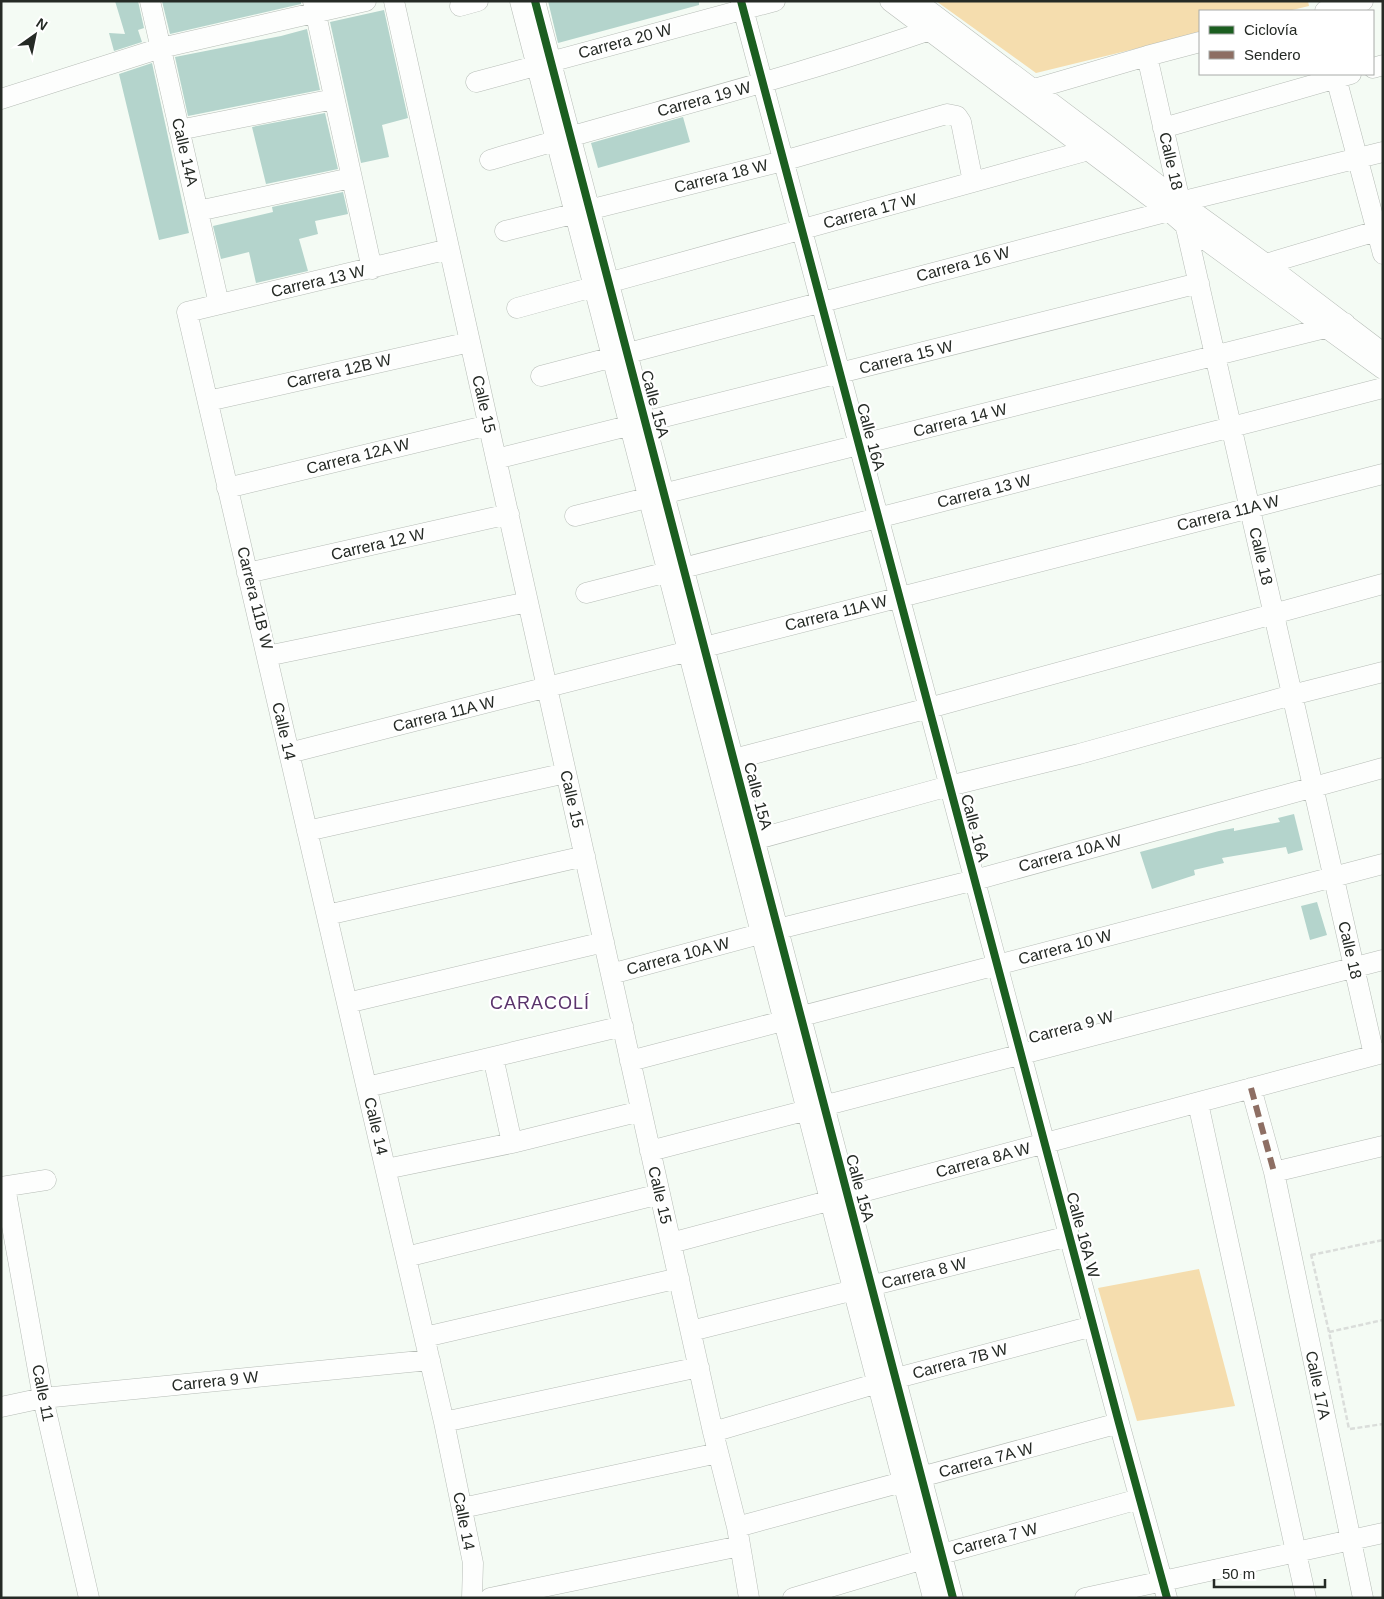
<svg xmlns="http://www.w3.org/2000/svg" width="1384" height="1599" font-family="Arial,sans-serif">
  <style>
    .green { fill: #f5ddae }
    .building { fill: #b4d4cc }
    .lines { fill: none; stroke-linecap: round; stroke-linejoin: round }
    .minor-casing { stroke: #b6bcb6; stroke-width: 21 }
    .path { stroke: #daddda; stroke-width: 2.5; stroke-dasharray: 5 2.5; stroke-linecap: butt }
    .minor { stroke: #fdfefd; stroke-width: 20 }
    .quiet { stroke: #8d6e63; stroke-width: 6; stroke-dasharray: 12 6; stroke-linecap: butt }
    .cycleway-casing { stroke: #fff; stroke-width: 11 }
    .cycleway { stroke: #1b5e20; stroke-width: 8 }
    .labels { text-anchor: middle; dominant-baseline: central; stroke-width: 4.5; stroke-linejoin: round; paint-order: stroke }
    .street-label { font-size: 16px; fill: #252a25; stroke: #fff }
    .neighbourhood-label { font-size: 18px; letter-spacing: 1px; fill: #5a346c; stroke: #fff }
  </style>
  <rect width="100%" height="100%" fill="#f4fbf4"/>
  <path class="green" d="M936,1H1308L1309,6L1288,11H1200V33L1036,73Z
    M1199,1269L1235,1406L1137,1421L1098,1288Z"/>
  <path class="building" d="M115,1H138L144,28L138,30L142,42L114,51L109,33L125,34Z
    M162,1H301V4L170,34Z
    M548,1H699V5L558,43Z
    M384,10L408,118L382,125L389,157L361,163L330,22Z
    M307,29L320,90L188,116L175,57L281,36Z
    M152,63L189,233L159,240L119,74Z
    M325,113L338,169L266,184L252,127Z
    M683,117L690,142L598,168L591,143Z
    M343,192L348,214L315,221L318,234L299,239L308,271L256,283L249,252L221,259L213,226L273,212L272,207Z
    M1294,814L1303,850L1288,854L1286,847L1222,858L1224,863L1194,870L1195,875L1152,889L1140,852L1219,831L1234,828V831L1280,822L1278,818Z
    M1317,902L1327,935L1310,940L1301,906Z"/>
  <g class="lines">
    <defs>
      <path id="minor" d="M150,1L219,304
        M313,1L372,269
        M394,1L713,1432L737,1527L749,1598
        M520,1L933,1598
        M535,1L953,1598
        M741,1L1119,1423L1167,1598
        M890,1L1169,211L1185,225L1383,369
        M916,1L1107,145L1180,202L1266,264L1383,353
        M460,6L478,1
        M1325,11L1363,1
        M1147,56L1374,1055
        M1373,68L1383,65
        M1335,74L1383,254
        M476,82L775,1
        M1025,95L1034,89L1147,56L1200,42
        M1,99L161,48L366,1
        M1163,128L1351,74
        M179,130L334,99
        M490,160C639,115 791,79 938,27
        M198,211L351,178
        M505,231L783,161L947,114L957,116L961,122L973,182
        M449,249L187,312L444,1422L473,1563L472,1598
        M1258,269L1266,264L1383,229
        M517,308L1107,145
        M541,376L1169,211L1180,202L1383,152
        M208,401L470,342
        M496,459L1199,283
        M227,488L489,425
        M575,516L1345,323
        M247,573L509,514
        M586,593L1383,388
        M267,656L528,602
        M289,753L1383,474
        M734,759L929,708L1383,584
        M307,831L566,773
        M743,843L949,786L1079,754L1292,695L1383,672
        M327,915L585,856
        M611,974L778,929L975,880L1383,768
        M347,1003L604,942
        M493,1057L512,1143
        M630,1061L1383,864
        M367,1087L623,1026
        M1251,1088L1274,1172L1363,1598
        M1198,1103L1306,1598
        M650,1151L1383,960
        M386,1169L512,1143L641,1111
        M1274,1172L1383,1146
        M1,1187L46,1180
        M5,1187L43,1398L89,1598
        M671,1243L1383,1053
        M406,1257L660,1194
        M691,1331L1069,1236
        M425,1337L679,1278
        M1,1407L43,1398L430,1360
        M444,1422L699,1367
        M713,1432L878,1383L1093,1326
        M462,1508L718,1453
        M737,1527L1119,1423
        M490,1598L740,1546
        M793,1598L924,1559L1139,1499
        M1085,1598L1383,1533"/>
    </defs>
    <use href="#minor" class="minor-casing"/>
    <path class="path" d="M1311,1254L1329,1332L1349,1429
      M1311,1255L1383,1240
      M1329,1332L1383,1320
      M1350,1429L1383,1424"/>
    <use href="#minor" class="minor"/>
    <path class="quiet" d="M1251,1088L1274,1172"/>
    <defs>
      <path id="cycleway" d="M535,1L953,1598
        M741,1L1119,1423L1167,1598"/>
    </defs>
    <use href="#cycleway" class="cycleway-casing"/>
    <use href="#cycleway" class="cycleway"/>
  </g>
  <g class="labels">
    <g class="street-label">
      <text transform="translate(625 41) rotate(-15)">Carrera 20 W</text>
      <text transform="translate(704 99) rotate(-15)">Carrera 19 W</text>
      <text transform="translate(185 152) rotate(77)">Calle 14A</text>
      <text transform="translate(1171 161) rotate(77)">Calle 18</text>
      <text transform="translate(721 176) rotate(-14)">Carrera 18 W</text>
      <text transform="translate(870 211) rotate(-15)">Carrera 17 W</text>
      <text transform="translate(963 264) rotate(-15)">Carrera 16 W</text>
      <text transform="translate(318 281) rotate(-13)">Carrera 13 W</text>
      <text transform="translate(906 357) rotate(-14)">Carrera 15 W</text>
      <text transform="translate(339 371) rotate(-13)">Carrera 12B W</text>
      <text transform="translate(484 404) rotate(77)">Calle 15</text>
      <text transform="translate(655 404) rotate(75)">Calle 15A</text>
      <text transform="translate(960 420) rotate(-14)">Carrera 14 W</text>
      <text transform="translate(871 437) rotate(75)">Calle 16A</text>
      <text transform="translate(358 456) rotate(-14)">Carrera 12A W</text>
      <text transform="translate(984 491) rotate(-14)">Carrera 13 W</text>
      <text transform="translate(1228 513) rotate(-14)">Carrera 11A W</text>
      <text transform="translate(378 544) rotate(-13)">Carrera 12 W</text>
      <text transform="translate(1261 556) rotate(77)">Calle 18</text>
      <text transform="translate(255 598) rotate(76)">Carrera 11B W</text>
      <text transform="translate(836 613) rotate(-14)">Carrera 11A W</text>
      <text transform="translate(444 714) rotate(-14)">Carrera 11A W</text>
      <text transform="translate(284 731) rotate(77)">Calle 14</text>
      <text transform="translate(758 796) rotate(75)">Calle 15A</text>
      <text transform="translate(572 799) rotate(77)">Calle 15</text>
      <text transform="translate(975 828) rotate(75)">Calle 16A</text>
      <text transform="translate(1070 853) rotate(-15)">Carrera 10A W</text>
      <text transform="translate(1065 947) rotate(-15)">Carrera 10 W</text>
      <text transform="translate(1350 950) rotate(77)">Calle 18</text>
      <text transform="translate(678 956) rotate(-15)">Carrera 10A W</text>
      <text transform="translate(1071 1027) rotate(-15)">Carrera 9 W</text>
      <text transform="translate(376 1126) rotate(77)">Calle 14</text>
      <text transform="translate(983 1160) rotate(-15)">Carrera 8A W</text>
      <text transform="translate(860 1188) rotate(75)">Calle 15A</text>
      <text transform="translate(660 1195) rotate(77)">Calle 15</text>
      <text transform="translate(1083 1235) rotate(75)">Calle 16A W</text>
      <text transform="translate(924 1273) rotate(-14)">Carrera 8 W</text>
      <text transform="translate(960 1361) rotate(-15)">Carrera 7B W</text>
      <text transform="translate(215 1381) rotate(-6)">Carrera 9 W</text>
      <text transform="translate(1318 1385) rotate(78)">Calle 17A</text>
      <text transform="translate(43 1393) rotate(79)">Calle 11</text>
      <text transform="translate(986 1460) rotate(-15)">Carrera 7A W</text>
      <text transform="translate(464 1521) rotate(79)">Calle 14</text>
      <text transform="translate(995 1539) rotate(-15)">Carrera 7 W</text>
    </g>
    <g class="neighbourhood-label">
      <text x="540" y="1003">CARACOLÍ</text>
    </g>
  </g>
  <rect width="1384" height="1599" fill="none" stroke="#252a25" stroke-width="5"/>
  <rect x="1199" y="10" width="175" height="65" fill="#ffffff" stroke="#a8aaa8"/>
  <rect x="1209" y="26" width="25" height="8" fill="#1b5e20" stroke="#a8aaa8"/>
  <text x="1244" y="35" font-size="15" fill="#252a25">Ciclovía</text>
  <rect x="1209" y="51" width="25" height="8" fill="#8d6e63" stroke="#a8aaa8"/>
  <text x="1244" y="60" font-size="15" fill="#252a25">Sendero</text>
  <g transform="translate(35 35) rotate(33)" stroke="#ffffff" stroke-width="4" paint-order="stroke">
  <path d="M0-4L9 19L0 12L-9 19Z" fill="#252a25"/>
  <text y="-8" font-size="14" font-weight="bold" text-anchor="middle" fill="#252a25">N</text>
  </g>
  <path d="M1214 1579v8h111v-8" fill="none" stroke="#252a25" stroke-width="2.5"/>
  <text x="1222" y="1579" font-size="15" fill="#252a25" stroke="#ffffff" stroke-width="4" paint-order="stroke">50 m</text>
</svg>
